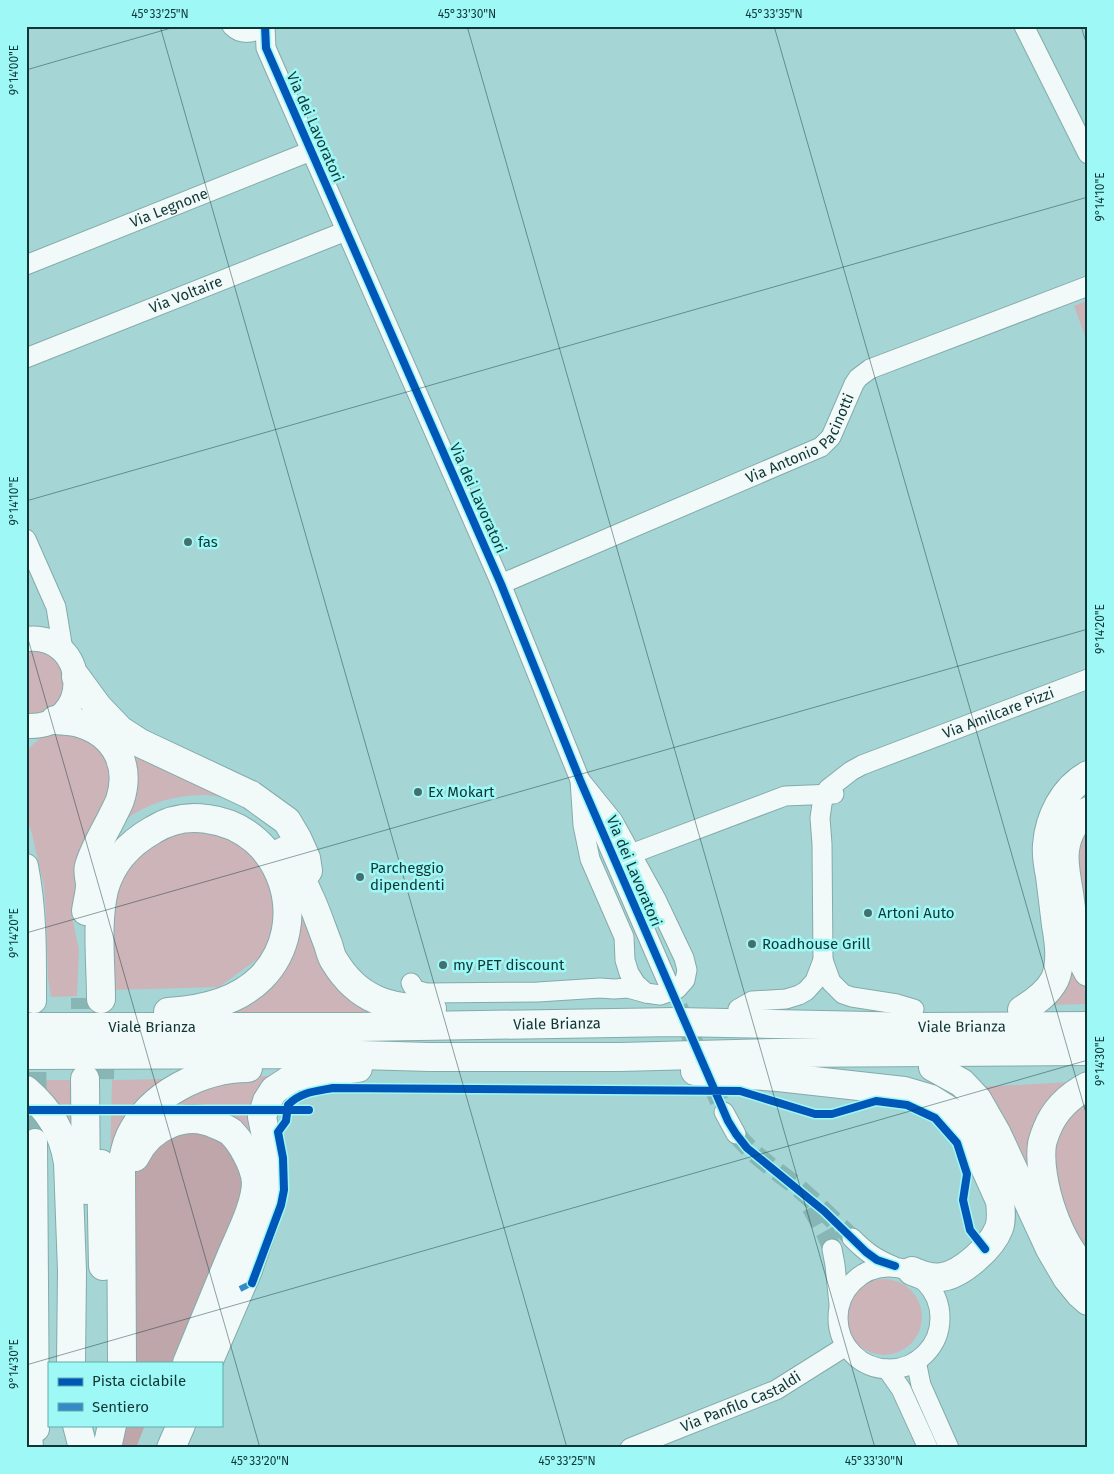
<svg xmlns="http://www.w3.org/2000/svg" width="1114" height="1474" font-family="'Fira Sans',sans-serif">
  <style>
    .green { fill: #cdb4b8 }
    .forest { fill: #bea6aa }
    .lines { fill: none; stroke-linecap: round; stroke-linejoin: round }
    .minor-tunnel { stroke: #87b6b5; stroke-width: 19; stroke-dasharray: 19 9; stroke-linecap: butt }
    .major-tunnel { stroke: #87b6b5; stroke-width: 24; stroke-dasharray: 24 12; stroke-linecap: butt }
    .highway-tunnel { stroke: #87b6b5; stroke-width: 28; stroke-dasharray: 28 14; stroke-linecap: butt }
    .minor-casing { stroke: #83abaa; stroke-width: 21 }
    .major-casing { stroke: #83abaa; stroke-width: 26 }
    .highway-casing { stroke: #83abaa; stroke-width: 30 }
    .minor { stroke: #f2f9f9; stroke-width: 19 }
    .major { stroke: #f2f9f9; stroke-width: 24 }
    .highway { stroke: #f2f9f9; stroke-width: 28 }
    .quiet { stroke: #338cc6; stroke-width: 6; stroke-dasharray: 12 6; stroke-linecap: butt }
    .cycleway-casing { stroke: #9df8f6; stroke-width: 11 }
    .cycleway { stroke: #0057b8; stroke-width: 8 }
    .ticks { fill: none; stroke: #103737; stroke-width: 1; stroke-opacity: 0.45 }
    .poi-dot { fill: #446f6e; stroke: #9df8f6; stroke-width: 2 }
    .labels { text-anchor: middle; dominant-baseline: central; stroke-width: 5; stroke-linejoin: round; paint-order: stroke }
    .street-label { font-size: 15px; fill: #103737; stroke: #9df8f6 }
    .poi-label { font-size: 15px; fill: #103737; stroke: #9df8f6; text-anchor: start }
    .neatline { fill: none; stroke: #103737; stroke-width: 2 }
    .ticks-label { font-size: 12px; text-anchor: middle; fill: #103737 }
  </style>
  <rect width="100%" height="100%" fill="#a5d6d5"/>
  <path class="green" d="M1088,300V344L1074,306Z
    M26,651C42,649 60,656 64,673C65,676 67,681 66,684C65,691 57,703 54,709L26,715Z
    M83,701L240,802C229,799 217,796 206,795C177,794 148,803 125,820L130,796L77,712Z
    M60,730L99,741L117,778L84,863L76,886L73,902L72,916L79,950L77,996L51,997L48,978L46,915L44,886L31,830L26,818V752C36,741 44,732 60,730Z
    M1088,822V959L1073,874L1081,829Z
    M195,825L244,839L274,881V947L219,987L112,990L114,884L142,844Z
    M292,894L368,1007V1016L225,1014L257,990Z
    M1065,939L1083,983L1088,987V1004L1043,1005Z
    M239,1076H275L262,1190L148,1119L167,1101Z
    M164,1079L165,1084L110,1162L112,1080Z
    M29,1080H76V1153Z
    M1071,1082L1037,1199L976,1087Z
    M1088,1095V1258L1059,1208L1054,1148L1060,1123Z
    M846 1317a38 38 0 1 1 76 0a38 38 0 1 1-76 0Z"/>
  <path class="forest" d="M183,1130L222,1139L232,1150L243,1180L240,1195L232,1217L171,1363H134L133,1188L137,1168L143,1157Z
    M126,1425H145L136,1448H120Z"/>
  <g class="lines">
    <path class="minor-tunnel" d="M667,981L724,1112
      M736,1134C753,1155 774,1169 795,1185C815,1202 833,1220 852,1238
      M811,1207L826,1234L832,1249"/>
    <path class="major-tunnel" d="M34,1036L35,1141"/>
    <path class="highway-tunnel" d="M85,1051V998
      M100,1079L101,1030"/>
    <defs>
      <g id="minor">
        <path d="M232,26C241,35 253,34 263,26"/>
        <path d="M265,26L266,48L501,584L580,780L667,981"/>
        <path d="M1024,26L1088,154"/>
        <path id="s1" d="M26,265L311,151"/>
        <path id="s2" d="M26,358L346,231"/>
        <path d="M26,539L56,607L63,650"/>
        <path id="s3" d="M501,584L821,447L831,437L854,384L858,378L870,369L1088,286"/>
        <path d="M580,780L613,821L656,899L684,958L687,970L685,980L677,989L660,995L646,993L636,984L629,973L625,960L624,937L590,859L583,825Z"/>
        <path d="M631,854L785,796L834,794"/>
        <path d="M823,960L831,982L843,994L852,997L897,1004L914,1009"/>
        <path d="M411,983L415,990L426,993L538,992L600,988L614,989L628,988L646,993"/>
        <path id="s4" d="M738,1009L752,1001L786,999L799,995L806,991L815,981L823,960L822,844L820,818L822,804L824,795L828,789L851,771L862,765L1088,679"/>
        <path d="M724,1112L736,1134"/>
        <path d="M852,1238C866,1252 874,1258 893,1266"/>
        <path d="M832,1249L835,1265L839,1304"/>
        <circle cx="889" cy="1318" r="51"/>
        <path d="M916,1361L921,1385L949,1448"/>
        <path d="M887,1369L901,1389L928,1448"/>
        <path id="s5" d="M630,1448L776,1390L846,1346"/>
      </g>
      <path id="major" d="M26,639C89,632 95,729 26,726
        M26,866C35,912 34,955 34,1001
        M35,1141L37,1429"/>
      <g id="highway">
        <path d="M76,677L98,707L120,730L140,743L251,795L287,821L297,838L306,858L308,871"/>
        <path d="M55,720C64,721 74,721 82,724C116,735 131,766 120,800C118,806 114,812 112,817C104,833 94,849 89,866C87,872 90,879 90,885C90,893 87,903 86,911"/>
        <path d="M1088,811C1075,820 1067,834 1065,850C1063,864 1067,879 1069,893C1073,920 1074,948 1088,972"/>
        <path d="M284,851C294,866 303,881 310,898C317,913 322,929 328,944C330,950 331,957 335,962C358,1000 390,1009 432,1009"/>
        <path d="M101,999C101,964 96,923 104,890C111,863 130,843 153,830C169,820 188,816 207,819C283,828 314,924 261,978C237,1002 200,1010 168,1012"/>
        <path d="M1022,1010C1035,1002 1048,993 1055,979C1062,962 1059,942 1056,925C1054,909 1052,892 1050,876C1048,866 1046,855 1047,845C1049,818 1063,789 1088,775"/>
        <path id="s6" d="M26,1027H359L676,1022L918,1027L1088,1026"/>
        <path d="M26,1055L327,1054L429,1057H620L776,1053L1088,1051"/>
        <path d="M933,1067L962,1083L977,1099L997,1134L1050,1249L1067,1278L1080,1294L1088,1301"/>
        <path d="M695,1071L778,1077L904,1091L931,1099L955,1114L969,1132L1000,1201C1001,1210 1002,1220 999,1228C992,1247 962,1274 942,1277C931,1279 922,1275 912,1271"/>
        <path d="M85,1079L86,1190"/>
        <path d="M1088,1086C1069,1096 1055,1109 1047,1129C1045,1134 1043,1139 1042,1144C1037,1179 1059,1248 1088,1270"/>
        <path d="M26,1090C50,1111 63,1132 68,1163L72,1271L71,1363"/>
        <path d="M135,1157C149,1127 186,1109 217,1125C222,1127 227,1129 231,1132C237,1138 242,1145 246,1153C251,1162 255,1172 256,1182C256,1204 241,1233 232,1254C217,1290 202,1326 187,1363"/>
        <path d="M101,1164L103,1266"/>
        <path d="M122,1363L121,1170C123,1158 125,1147 130,1136C150,1094 203,1068 248,1068"/>
        <path d="M208,1363L248,1270L270,1205L274,1185L272,1166L262,1117L267,1101L274,1090L294,1077L358,1068"/>
        <path d="M26,1406L29,1448"/>
        <path d="M77,1425L83,1448"/>
        <path d="M107,1448L112,1425"/>
        <path d="M171,1448L181,1425"/>
      </g>
    </defs>
    <use href="#minor" class="minor-casing"/>
    <use href="#major" class="major-casing"/>
    <use href="#highway" class="highway-casing"/>
    <use href="#minor" class="minor"/>
    <use href="#major" class="major"/>
    <use href="#highway" class="highway"/>
    <path class="quiet" d="M240,1289L252,1283"/>
    <defs>
      <path id="cycleway" d="M265,26L266,48L501,584L580,780L728,1121L736,1134L747,1148L824,1211L866,1252L877,1260L895,1266
        M26,1110H309
        M252,1283L281,1205L284,1190L283,1158L278,1132L286,1121L288,1105C300,1092 316,1091 333,1088L740,1091L815,1114H832L876,1101L907,1105L935,1118L957,1143L967,1174L963,1200L970,1230L985,1249"/>
    </defs>
    <use href="#cycleway" class="cycleway-casing"/>
    <use href="#cycleway" class="cycleway"/>
  </g>
  <path class="ticks" d="M160,26L567,1448M467,26L875,1448M774,26L1088,1120M1081,26L1088,49M26,70L178,26M26,501L1088,197M26,632L260,1448M26,933L1088,629M26,1365L1088,1060"/>
  <g class="poi-dot">
    <circle cx="188" cy="542" r="5"/>
    <circle cx="418" cy="792" r="5"/>
    <circle cx="360" cy="877" r="5"/>
    <circle cx="868" cy="913" r="5"/>
    <circle cx="752" cy="944" r="5"/>
    <circle cx="443" cy="965" r="5"/>
  </g>
  <g class="labels">
    <g class="street-label">
      <text transform="translate(315 127) rotate(66)">Via dei Lavoratori</text>
      <text stroke="none"><textPath href="#s1" startOffset="154">Via Legnone</textPath></text>
      <text stroke="none"><textPath href="#s2" startOffset="172">Via Voltaire</textPath></text>
      <text stroke="none"><textPath href="#s3" startOffset="338">Via Antonio Pacinotti</textPath></text>
      <text transform="translate(478 498) rotate(66)">Via dei Lavoratori</text>
      <text stroke="none"><textPath href="#s4" startOffset="468">Via Amilcare Pizzi</textPath></text>
      <text transform="translate(634 871) rotate(67)">Via dei Lavoratori</text>
      <text stroke="none"><textPath href="#s6" startOffset="531">Viale Brianza</textPath></text>
      <text stroke="none"><textPath href="#s6" startOffset="126">Viale Brianza</textPath></text>
      <text stroke="none"><textPath href="#s6" startOffset="936">Viale Brianza</textPath></text>
      <text stroke="none"><textPath href="#s5" startOffset="120">Via Panfilo Castaldi</textPath></text>
    </g>
    <g class="poi-label">
      <text x="198" y="542">fas</text>
      <text x="428" y="792">Ex Mokart</text>
      <text x="370" y="868">Parcheggio<tspan x="370" dy="17">dipendenti</tspan></text>
      <text x="878" y="913">Artoni Auto</text>
      <text x="762" y="944">Roadhouse Grill</text>
      <text x="453" y="965">my PET discount</text>
    </g>
  </g>
  <rect width="1114" height="1474" fill="none" stroke="#9df8f6" stroke-width="55"/>
  <rect x="48" y="1362" width="175" height="65" fill="#9df8f6" stroke="#65abaa"/>
  <rect x="58" y="1378" width="25" height="8" fill="#0057b8" stroke="#65abaa"/>
  <text x="92" y="1386" font-size="15" fill="#103737">Pista ciclabile</text>
  <rect x="58" y="1403" width="25" height="8" fill="#338cc6" stroke="#65abaa"/>
  <text x="92" y="1412" font-size="15" fill="#103737">Sentiero</text>
  <rect x="28" y="28" width="1058" height="1418" class="neatline"/>
  <g class="ticks-label">
    <text x="160" y="18">45°33'25"N</text>
    <text x="467" y="18">45°33'30"N</text>
    <text x="774" y="18">45°33'35"N</text>
    <text transform="translate(14 70) rotate(-90)" y="4">9°14'00"E</text>
    <text transform="translate(1100 197) rotate(-90)" y="4">9°14'10"E</text>
    <text transform="translate(14 501) rotate(-90)" y="4">9°14'10"E</text>
    <text transform="translate(1100 629) rotate(-90)" y="4">9°14'20"E</text>
    <text transform="translate(14 933) rotate(-90)" y="4">9°14'20"E</text>
    <text transform="translate(1100 1061) rotate(-90)" y="4">9°14'30"E</text>
    <text transform="translate(14 1364) rotate(-90)" y="4">9°14'30"E</text>
    <text x="260" y="1465">45°33'20"N</text>
    <text x="567" y="1465">45°33'25"N</text>
    <text x="874" y="1465">45°33'30"N</text>
  </g>
</svg>
